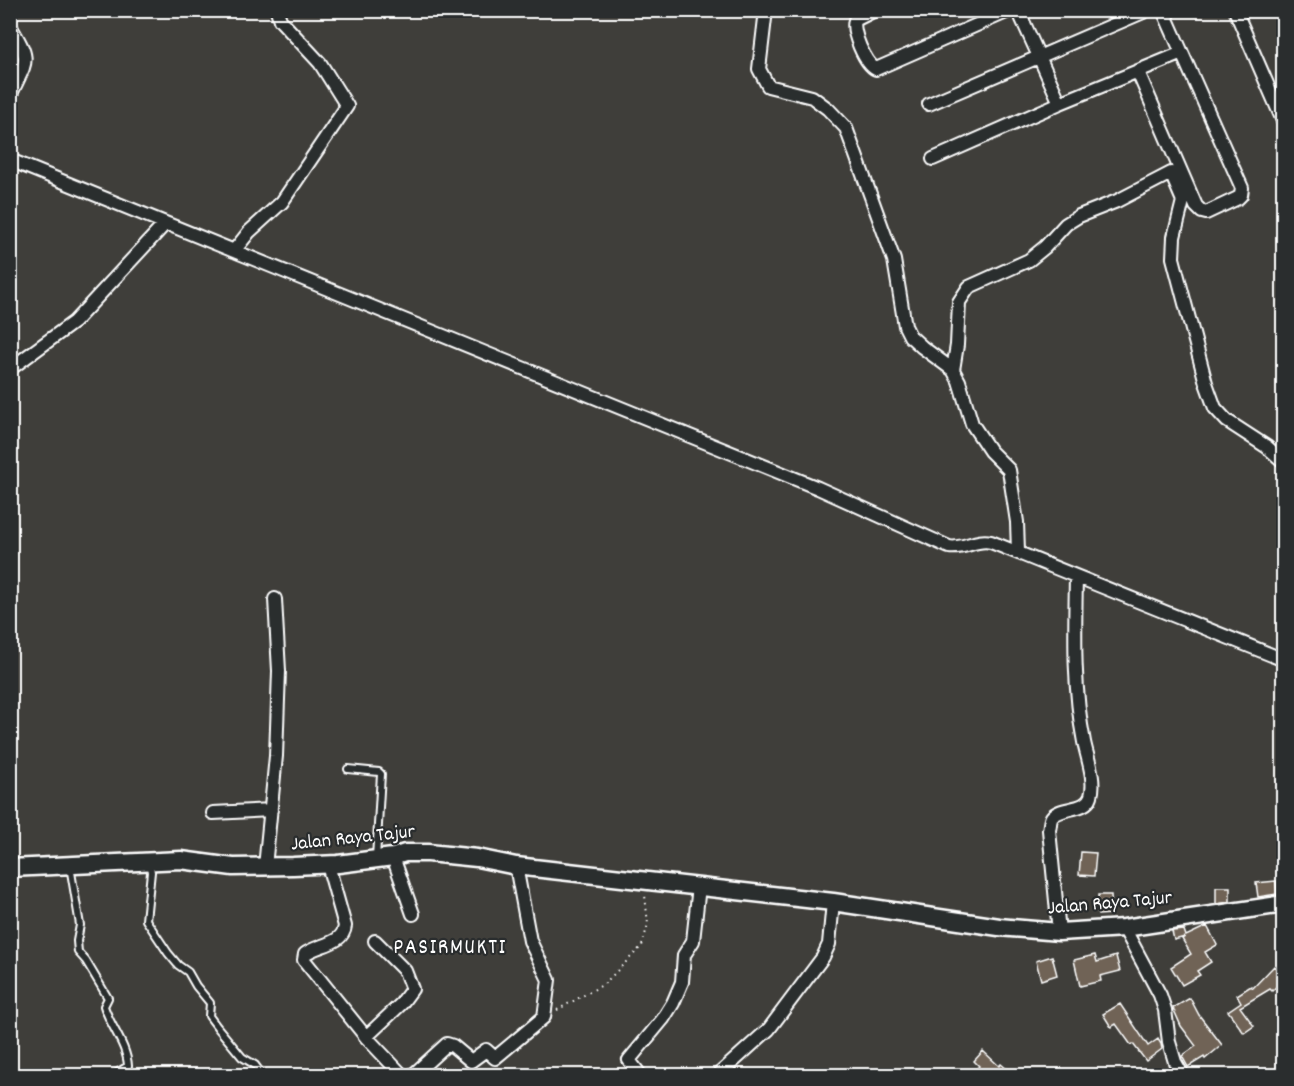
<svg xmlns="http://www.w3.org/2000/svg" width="1294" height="1086" font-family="Dekko,sans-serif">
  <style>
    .building { fill: #706457; stroke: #fff; stroke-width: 1.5 }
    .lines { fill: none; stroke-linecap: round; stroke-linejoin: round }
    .lane-casing { stroke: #fff; stroke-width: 10 }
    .street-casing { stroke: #fff; stroke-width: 16 }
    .secondary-casing { stroke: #fff; stroke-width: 21 }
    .path { stroke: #fff; stroke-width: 2; stroke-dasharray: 1.5 4.5; stroke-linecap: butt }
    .lane { stroke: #2a2d2e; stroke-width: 6 }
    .street { stroke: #2a2d2e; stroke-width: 12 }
    .secondary { stroke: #2a2d2e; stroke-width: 16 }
    .labels { text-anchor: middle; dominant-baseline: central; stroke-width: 4.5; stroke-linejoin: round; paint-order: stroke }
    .street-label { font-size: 20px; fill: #fff; stroke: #2a2d2e }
    .quarter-label { font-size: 22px; letter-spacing: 1.5px; fill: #fff; stroke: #2a2d2e }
  </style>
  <rect width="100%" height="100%" fill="#3f3e3a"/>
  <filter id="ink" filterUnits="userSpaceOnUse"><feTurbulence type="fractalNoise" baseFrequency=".0167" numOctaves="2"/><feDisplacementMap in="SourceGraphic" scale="12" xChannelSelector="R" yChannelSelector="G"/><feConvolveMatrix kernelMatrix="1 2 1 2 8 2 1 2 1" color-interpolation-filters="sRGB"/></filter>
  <g filter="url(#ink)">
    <path class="building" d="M1081,852L1096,853L1094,876L1079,875Z
      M1276,881L1277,894L1258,897L1256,883Z
      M1216,887H1230V902L1216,904Z
      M1098,895H1111L1112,914L1098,915Z
      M1207,926L1217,945L1205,952L1211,962L1197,971L1200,975L1182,985L1171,967L1191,954L1182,939L1185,937L1174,940L1172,931L1184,930L1186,936Z
      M1095,955L1097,962L1116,956L1120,971L1100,976L1101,981L1080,986L1074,960Z
      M1052,956L1057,975L1041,980L1036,961Z
      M1274,966L1284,975V979L1272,991L1270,989L1240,1007L1254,1026L1244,1033L1228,1011L1241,1002L1237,995L1251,986L1253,988Z
      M1190,998L1199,1015L1222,1045L1205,1059L1204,1057L1188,1067L1182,1056L1196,1046L1181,1026L1173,1008Z
      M1120,1004L1148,1046L1158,1039L1161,1044L1162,1049L1146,1061L1133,1044L1131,1045L1116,1024L1111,1027L1103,1014Z
      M983,1051L999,1066L1001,1064L1015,1076H970L979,1066L974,1061Z"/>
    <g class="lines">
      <defs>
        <path id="lane" d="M348,769L379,772L381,774L376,858
          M149,862L151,872L146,920L168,953L178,965L188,972L196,986L210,1003L209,1016L218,1028L242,1057L255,1065L263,1076
          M70,866L80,925L77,941L78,952L86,961L108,998L104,1006C110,1026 127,1045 128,1066L112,1076"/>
        <path id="street" d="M766,10L759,69L768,86L812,97L828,109L846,128L894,260L905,326L910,336L922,347L953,370L959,381L972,424L990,451L1009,470L1017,522L1018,551
          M875,10L855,20C851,31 865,64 876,69L1011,10
          M1018,10L1060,103
          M1235,10L1284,123
          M10,26C32,62 27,59 10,96
          M1138,72L1196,206L1202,212L1206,213L1238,198L1241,195L1242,188L1182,53
          M929,104L1148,10
          M933,159L1060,103L1182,53L1163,10
          M10,160L818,488L949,547C964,550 976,538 991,542L1284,660
          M234,251L249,232L282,202L347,106L320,63L280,20L277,10
          M10,369L74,322L165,224
          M953,370L957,345L959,302L969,287L1029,260L1045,247L1066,224L1079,216L1117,201L1171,173L1183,201L1174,237L1173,258L1206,383L1215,408L1227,421L1267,447L1284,462
          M213,813L271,810
          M393,857L413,914
          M328,865L345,926C343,945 318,944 305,954L304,960L366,1037L403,1076
          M265,867L276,756L279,671L275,599
          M1124,928L1160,995L1165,1010L1169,1042L1175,1062L1183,1076
          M1059,932L1049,830C1050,826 1050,820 1052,817C1061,806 1086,812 1091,796C1096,780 1087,757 1084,742C1073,687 1075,632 1076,577
          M366,1037L401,1004L412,989L405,971L375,941
          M412,1076L447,1044L453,1046L471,1061L486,1050L495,1058L544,1017L549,980L530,941L516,866
          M641,1076L629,1060L663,1019L673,1003L682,982L684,955L693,941L699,886
          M717,1076L769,1029L823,957L829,944L833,902"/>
        <path id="secondary" d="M10,868L181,860L233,867L293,866L338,864L393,857L405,853H428L477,858L516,866L833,902L999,927L1059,932L1124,928L1284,904"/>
      </defs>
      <use href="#lane" class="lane-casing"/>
      <use href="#street" class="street-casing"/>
      <use href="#secondary" class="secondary-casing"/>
      <path class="path" d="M557,1010L604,984L642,946L648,924L645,895"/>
      <use href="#lane" class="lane"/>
      <use href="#street" class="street"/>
      <use href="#secondary" class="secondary"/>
    </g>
  </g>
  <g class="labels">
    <g class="street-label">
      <text transform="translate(353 839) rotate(-6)">Jalan Raya Tajur</text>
      <text transform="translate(1110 904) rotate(-5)">Jalan Raya Tajur</text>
    </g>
    <g class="quarter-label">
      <text x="450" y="948">PASIRMUKTI</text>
    </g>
  </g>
  <rect width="1294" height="1086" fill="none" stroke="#2a2d2e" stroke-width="36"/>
  <rect x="18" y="18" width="1258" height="1050" fill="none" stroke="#fff" stroke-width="2" filter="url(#ink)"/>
</svg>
